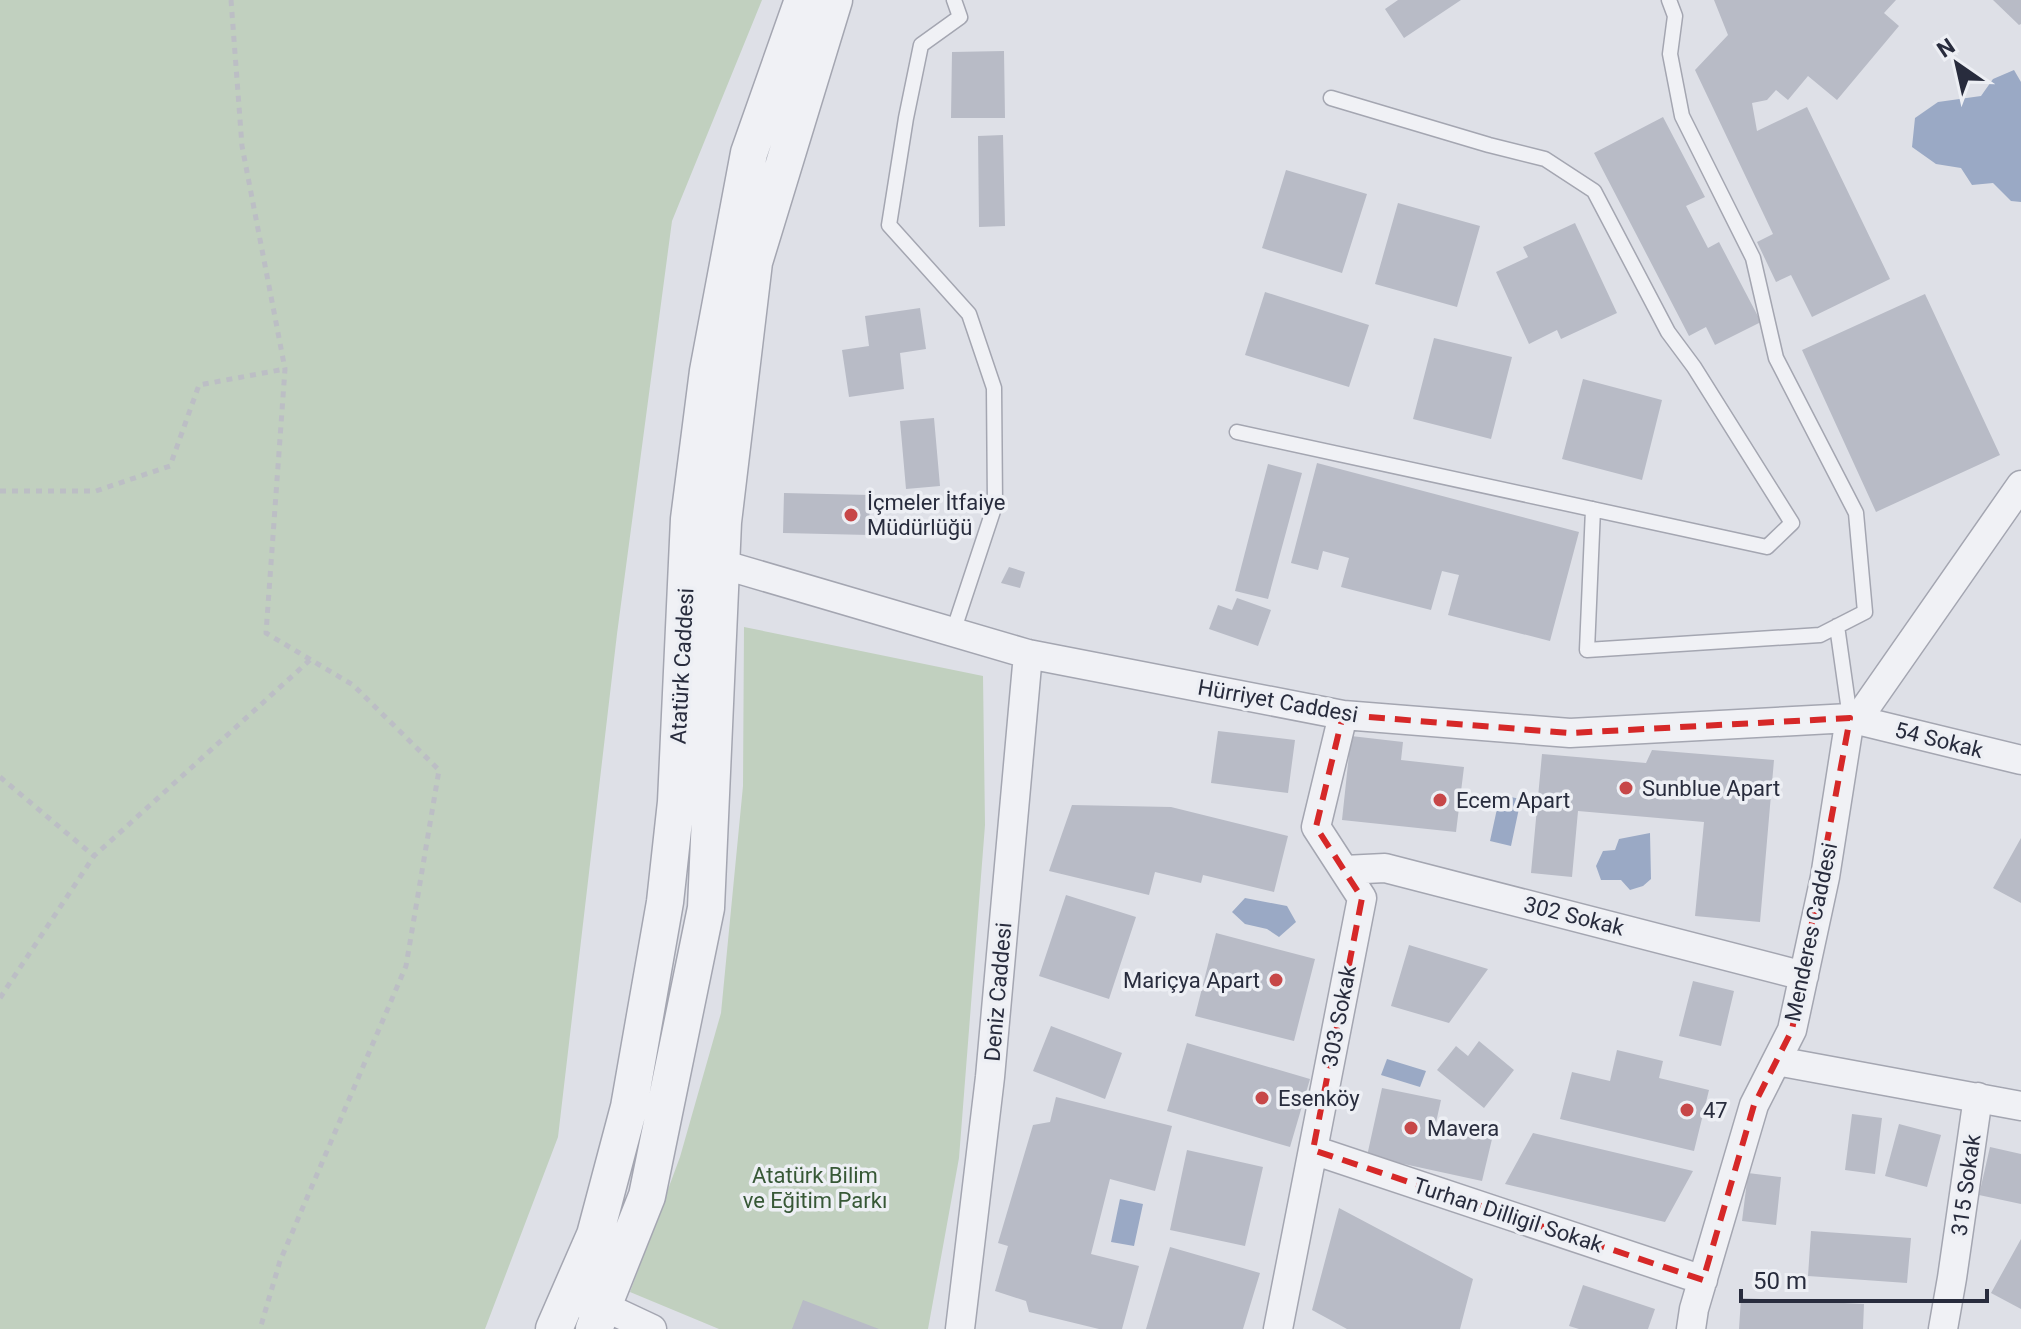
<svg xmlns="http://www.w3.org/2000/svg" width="2021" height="1329" font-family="Roboto,sans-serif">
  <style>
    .green { fill: #c1d0bf }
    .water { fill: #9aa9c5 }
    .building { fill: #b8bbc6 }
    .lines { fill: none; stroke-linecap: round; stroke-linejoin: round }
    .service-casing { stroke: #a4a6b1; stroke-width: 17 }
    .minor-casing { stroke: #a4a6b1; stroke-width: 31 }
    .tertiary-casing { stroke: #a4a6b1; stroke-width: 39 }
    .path { stroke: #bcbec5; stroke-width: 5; stroke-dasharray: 6 6; stroke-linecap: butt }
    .service { stroke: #f0f1f5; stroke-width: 14 }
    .minor { stroke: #f0f1f5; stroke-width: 28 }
    .tertiary { stroke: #f0f1f5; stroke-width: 36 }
    .marked { fill: none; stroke: #d62828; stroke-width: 6; stroke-dasharray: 16 10; stroke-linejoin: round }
    .poi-dot { fill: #c74748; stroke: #edeff4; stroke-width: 3 }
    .labels { text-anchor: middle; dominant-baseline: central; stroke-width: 7; stroke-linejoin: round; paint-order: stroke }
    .poi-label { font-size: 22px; fill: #282c3d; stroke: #edeff4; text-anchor: start }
    .street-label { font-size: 22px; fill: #282c3d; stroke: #edeff4 }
    .park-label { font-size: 22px; fill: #375836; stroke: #edeff4 }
  </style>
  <rect width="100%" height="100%" fill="#dee0e7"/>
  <path class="green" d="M0,0H762L672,221L617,634L558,1137L485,1329H0Z
    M744,627L983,676L985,825L959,1158L928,1329H719L630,1292L680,1157L721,1013L743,786Z"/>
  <path class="water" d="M2014,70L2021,82V202L2011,201L1993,183L1972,185L1961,168L1936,164L1912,147L1915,118L1938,102L1981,96L1993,79Z
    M1500,795L1521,799L1511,846L1490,841Z
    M1650,833L1651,879L1643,886L1630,890L1621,880H1601L1596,866L1603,851L1615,850L1619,839Z
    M1245,898L1287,906L1296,922L1279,937L1267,929L1245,924L1232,912Z
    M1387,1059L1426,1071L1420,1087L1381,1075Z
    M1120,1199L1143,1204L1134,1246L1111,1242Z"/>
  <path class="building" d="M1398,0H1461L1404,38L1385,9Z
    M1714,0H1896L1884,13L1899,26L1837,100L1808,76L1788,100L1776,90L1767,100L1752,103L1757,131L1807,107L1890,279L1812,317L1791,275L1776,282L1757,242L1773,234L1695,70L1728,35Z
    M1993,0H2021V24L2019,25Z
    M1004,51L1005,118H951L952,52Z
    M1663,117L1705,197L1686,206L1708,248L1719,242L1761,322L1715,345L1706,327L1689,336L1594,153Z
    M1003,135L1005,226L979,227L978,136Z
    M1286,170L1367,194L1342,273L1262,248Z
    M1398,203L1480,226L1457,307L1375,284Z
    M1575,223L1617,313L1561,339L1557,330L1529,344L1496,272L1528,257L1523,247Z
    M1265,292L1369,325L1349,387L1245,355Z
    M1925,294L2000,455L1876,512L1802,350Z
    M920,308L926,349L900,353L904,389L849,397L842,350L869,346L865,316Z
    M1434,338L1512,357L1491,439L1413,419Z
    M1583,379L1662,400L1642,480L1562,459Z
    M934,418L940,486L906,489L900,421Z
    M1317,463L1579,532L1550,641L1448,615L1459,575L1442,571L1431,610L1341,587L1349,558L1323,551L1318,570L1291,563Z
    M1268,464L1302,473L1268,599L1235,591Z
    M784,493L870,495L869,535L783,533Z
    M1009,567L1025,572L1020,588L1001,583Z
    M1237,598L1271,610L1258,646L1209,629L1218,605L1232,610Z
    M1218,731L1295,740L1288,793L1211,783Z
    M1351,736L1403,742L1401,760L1464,767L1456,832L1342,820Z
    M1652,750L1774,760L1760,922L1695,916L1704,822L1578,811L1572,877L1531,873L1542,754L1646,763Z
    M1072,805L1171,807L1288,836L1274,892L1203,875L1201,883L1155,872L1149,895L1049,871Z
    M2021,838V903L1993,888Z
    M1066,895L1136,917L1109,999L1039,976Z
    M1216,933L1315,959L1294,1041L1195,1016Z
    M1409,945L1488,969L1449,1023L1391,1006Z
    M1693,981L1734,991L1721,1046L1679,1036Z
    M1051,1026L1122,1053L1105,1099L1033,1071Z
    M1479,1041L1514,1070L1484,1108L1437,1070L1456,1046L1468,1056Z
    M1187,1043L1310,1079L1290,1147L1167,1111Z
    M1617,1050L1663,1061L1659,1078L1709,1090L1694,1151L1560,1119L1572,1072L1610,1081Z
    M1382,1088L1441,1100L1435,1127L1492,1139L1482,1181L1367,1156Z
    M1056,1097L1172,1126L1155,1191L1110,1179L1091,1254L1139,1266L1122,1329H1099L1029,1312L1026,1301L995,1291L1008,1246L998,1243L1033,1125L1050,1122Z
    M1852,1114L1882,1118L1875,1174L1845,1170Z
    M1899,1124L1941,1135L1927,1187L1885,1176Z
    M1533,1133L1693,1171L1665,1222L1505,1184Z
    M1990,1147L2021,1154V1204L1979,1195Z
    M1187,1150L1263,1167L1245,1246L1170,1230Z
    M1748,1173L1781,1177L1776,1225L1742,1221Z
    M1339,1208L1473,1279L1460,1329H1347L1312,1310Z
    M1811,1231L1911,1238L1907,1283L1808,1276Z
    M2021,1239V1309L1991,1293Z
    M1170,1247L1260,1273L1243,1329H1146Z
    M1583,1285L1655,1309L1648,1329H1579L1569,1326Z
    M1741,1298L1864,1304L1863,1329H1739Z
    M803,1300L879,1329H792Z"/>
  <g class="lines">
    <defs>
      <path id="service" d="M1237,432L1767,547L1792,523L1694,367L1668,332L1594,191L1545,159L1489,145L1331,98
        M1593,509L1587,650L1820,635L1865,612L1856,513L1776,358L1753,258L1682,116L1670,54L1675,16L1669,0
        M1837,626L1850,718
        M953,632L995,505L994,388L969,314L889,225L906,118L921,45L960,17L954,0"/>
      <path id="minor" d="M721,564L1028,654L1343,715L1570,733L1850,718
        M1857,720L2021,760
        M1344,870L1385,868L1804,976
        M1777,1061L2021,1106
        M1313,1150L1703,1280
        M583,1304L603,1306L652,1329
        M960,1329L990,1077L1028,654
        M1278,1329L1362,898L1316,827L1343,715
        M1691,1329L1694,1309L1754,1105L1792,1030L1825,877L1850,718L1857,720L2021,485
        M1943,1329L1952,1278L1978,1097"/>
      <path id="tertiary" d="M554,1329L595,1235L629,1107L665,902L676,802L689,519L708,371L749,153L803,0
        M594,1329L647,1196L706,908L723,522L754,262L834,0"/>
    </defs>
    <use href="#service" class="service-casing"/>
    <use href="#minor" class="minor-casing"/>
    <use href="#tertiary" class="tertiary-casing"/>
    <path class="path" d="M231,0L242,146L285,369L266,633L353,685L439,770L406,966L280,1261L260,1329
      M0,491H96L170,466L199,385L285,369
      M0,777L94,856
      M0,998L94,856L311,659"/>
    <use href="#service" class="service"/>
    <use href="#minor" class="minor"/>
    <use href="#tertiary" class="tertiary"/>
  </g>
  <path class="marked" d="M1343,715L1570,733L1850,718L1792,1030L1754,1105L1703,1280L1313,1150L1362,898L1316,827Z"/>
  <g class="poi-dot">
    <circle cx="851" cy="515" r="8"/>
    <circle cx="1626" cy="788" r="8"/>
    <circle cx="1440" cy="800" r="8"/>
    <circle cx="1276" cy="980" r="8"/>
    <circle cx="1262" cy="1098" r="8"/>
    <circle cx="1687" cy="1110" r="8"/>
    <circle cx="1411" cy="1128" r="8"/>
  </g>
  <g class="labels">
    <g class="poi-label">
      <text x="867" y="502">İçmeler İtfaiye<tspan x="867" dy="25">Müdürlüğü</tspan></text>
      <text x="1642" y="788">Sunblue Apart</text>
      <text x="1456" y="800">Ecem Apart</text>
      <text x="1260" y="980" text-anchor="end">Mariçya Apart</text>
      <text x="1278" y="1098">Esenköy</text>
      <text x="1703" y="1110">47</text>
      <text x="1427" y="1128">Mavera</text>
    </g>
    <g class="street-label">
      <text transform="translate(682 666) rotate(-87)">Atatürk Caddesi</text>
      <text transform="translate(1278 701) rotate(10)">Hürriyet Caddesi</text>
      <text transform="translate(1939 740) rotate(14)">54 Sokak</text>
      <text transform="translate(1574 916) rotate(14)">302 Sokak</text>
      <text transform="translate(1811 932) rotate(-78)">Menderes Caddesi</text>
      <text transform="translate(998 992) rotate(-85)">Deniz Caddesi</text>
      <text transform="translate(1339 1016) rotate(-79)">303 Sokak</text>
      <text transform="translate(1966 1185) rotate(-82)">315 Sokak</text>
      <text transform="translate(1508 1215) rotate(18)">Turhan Dilligil Sokak</text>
    </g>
    <g class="park-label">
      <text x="815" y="1175">Atatürk Bilim<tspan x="815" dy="25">ve Eğitim Parkı</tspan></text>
    </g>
  </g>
  <g transform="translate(1957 64) rotate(326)" stroke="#edeff4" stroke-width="6" paint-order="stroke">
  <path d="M0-6L14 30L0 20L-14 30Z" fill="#282c3d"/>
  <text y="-12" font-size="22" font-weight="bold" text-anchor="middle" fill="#282c3d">N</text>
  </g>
  <path d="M1741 1289v12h246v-12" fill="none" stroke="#282c3d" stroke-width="4"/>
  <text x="1753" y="1289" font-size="24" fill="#282c3d" stroke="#edeff4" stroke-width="6" paint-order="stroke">50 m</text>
</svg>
